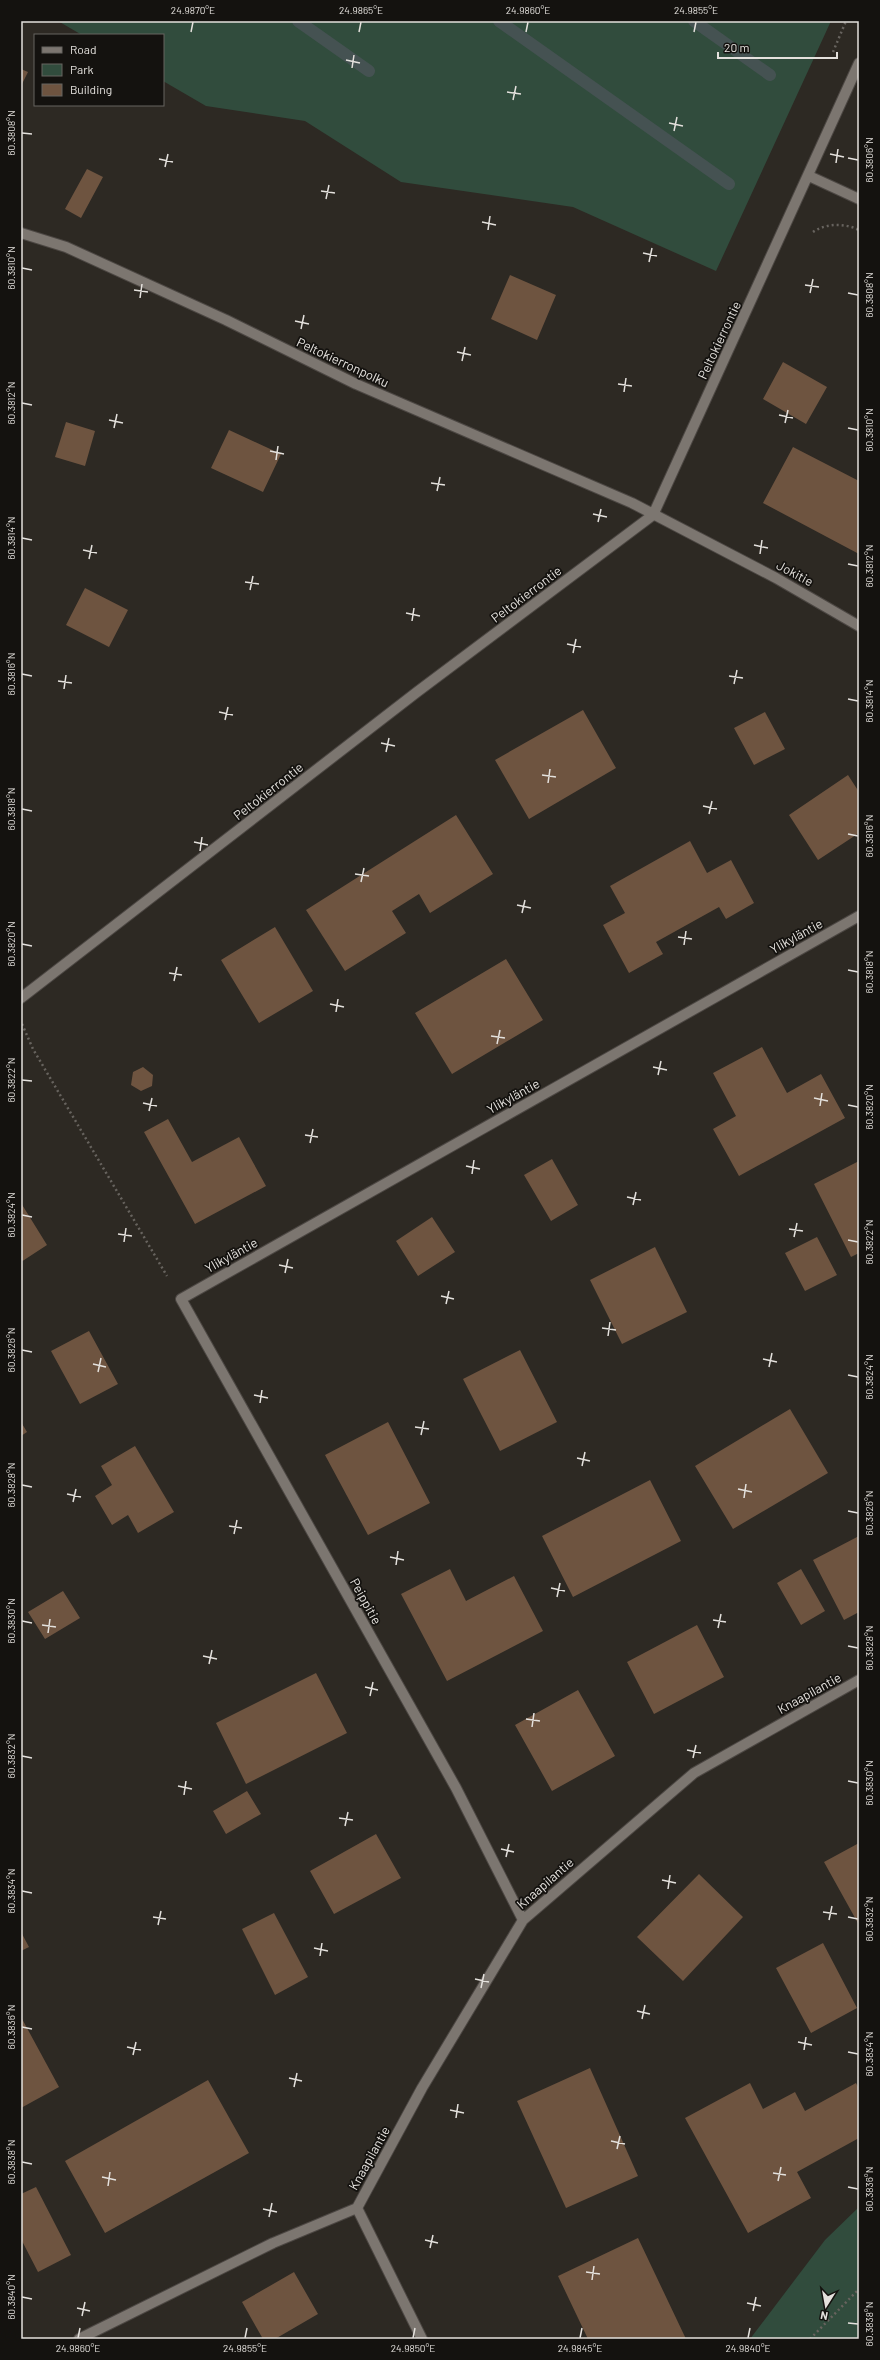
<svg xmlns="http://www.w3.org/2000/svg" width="880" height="2360" font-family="Barlow,sans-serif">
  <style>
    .green { fill: #314c3d }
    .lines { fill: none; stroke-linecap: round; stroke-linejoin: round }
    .stream { stroke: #455252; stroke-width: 12 }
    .building { fill: #6e5440 }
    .street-casing { stroke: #4c4743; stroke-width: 12 }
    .path { stroke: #67635e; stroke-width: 2.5; stroke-dasharray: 2 3; stroke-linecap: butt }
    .street { stroke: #7c7670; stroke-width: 10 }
    .ticks { fill: none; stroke: #e4e1dd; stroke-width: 1.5 }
    .labels { text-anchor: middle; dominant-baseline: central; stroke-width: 3.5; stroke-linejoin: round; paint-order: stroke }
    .street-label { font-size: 13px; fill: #e4e1dd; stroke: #14120f }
    .neatline { fill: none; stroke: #e4e1dd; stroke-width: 1.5 }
    .ticks-label { font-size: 10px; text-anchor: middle; fill: #e4e1dd }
  </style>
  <rect width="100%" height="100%" fill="#2d2923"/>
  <path class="green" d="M58,21H831L716,271L573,207L401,182L305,121L206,106L163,81V35H82Z
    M859,2207V2339H750L825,2240Z"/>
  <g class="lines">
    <path class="stream" d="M298,21L369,71
      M499,21L729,184
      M694,21L770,75"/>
  </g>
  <path class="building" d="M21,69L28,72L21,86Z
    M87,169L103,177L81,218L65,209Z
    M510,275L556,295L537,340L491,319Z
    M783,362L827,387L806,424L763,399Z
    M66,422L95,431L85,466L55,457Z
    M229,430L281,454L263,492L211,468Z
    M793,447L859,481V554L763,503Z
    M85,588L128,610L109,647L66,625Z
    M583,710L616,768L529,819L495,760Z
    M765,712L785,749L754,765L734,728Z
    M848,775L859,792V833L818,860L789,815Z
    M456,815L493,874L430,913L419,894L392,911L406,933L345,971L306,910Z
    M690,841L707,873L731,860L754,903L726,919L719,907L656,942L663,954L629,973L603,925L625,913L610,886Z
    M275,927L313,991L259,1023L221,960Z
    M506,959L543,1020L452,1074L415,1013Z
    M762,1047L787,1093L821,1074L845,1118L739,1176L713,1129L736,1116L713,1073Z
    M143,1067L153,1075L152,1086L141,1091L131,1085L133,1072Z
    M168,1119L192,1162L239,1137L266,1186L195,1224L144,1132Z
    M552,1159L578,1205L551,1221L524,1175Z
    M859,1161V1253L851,1257L814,1184Z
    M21,1203L47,1245L21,1262Z
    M432,1217L455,1252L418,1276L396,1241Z
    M817,1237L837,1275L805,1291L785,1253Z
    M655,1247L687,1312L622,1344L590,1280Z
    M89,1331L118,1384L80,1404L51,1351Z
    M520,1350L557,1422L500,1451L463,1379Z
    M790,1409L828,1473L733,1529L695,1466Z
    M21,1422L27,1432L21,1436Z
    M388,1422L430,1503L368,1535L325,1455Z
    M135,1446L174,1512L138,1533L128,1515L112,1525L95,1496L112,1485L101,1466Z
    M650,1480L681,1541L573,1597L542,1536Z
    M859,1536V1612L844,1620L813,1560Z
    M450,1569L466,1601L514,1576L543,1631L447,1681L401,1594Z
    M801,1569L825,1611L801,1625L777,1583Z
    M63,1591L80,1618L45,1639L28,1612Z
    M697,1625L724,1677L654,1714L627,1662Z
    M316,1673L347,1733L246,1784L216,1723Z
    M578,1690L615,1756L552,1791L515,1725Z
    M247,1791L261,1814L226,1834L213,1811Z
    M376,1834L401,1878L334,1914L310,1871Z
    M859,1843V1925L824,1862Z
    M699,1874L743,1917L683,1981L637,1937Z
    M274,1913L308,1977L275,1995L242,1929Z
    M21,1932L29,1947L21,1951Z
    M823,1943L857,2008L811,2033L776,1968Z
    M21,2017L59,2087L21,2108Z
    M590,2068L638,2176L566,2208L517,2101Z
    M208,2080L249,2153L105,2233L65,2161Z
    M750,2083L763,2109L795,2092L805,2111L856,2083L859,2089V2138L797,2172L811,2198L748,2233L685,2118Z
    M36,2187L71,2255L38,2272L21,2239V2194Z
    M638,2238L686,2339H588L558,2276Z
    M294,2272L318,2314L275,2339H263L242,2302Z"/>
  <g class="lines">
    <defs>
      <path id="street" d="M809,176L859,199
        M21,233L66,247L226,320L356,384L632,503L776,578L859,626
        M21,998L417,692L653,515L859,63
        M523,1920L456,1788L181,1299L859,916
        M357,2208L422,2339
        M79,2339L273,2243L357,2208L422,2088L523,1920L694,1773L859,1680"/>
    </defs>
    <use href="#street" class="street-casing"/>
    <path class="path" d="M833,52L846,21
      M813,232C826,223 845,223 859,230
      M22,1024L33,1049L167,1276
      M810,2339L859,2289"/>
    <use href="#street" class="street"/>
  </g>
  <path class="ticks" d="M191,32L193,22M359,32L361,22M526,32L528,22M694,32L696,22M346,60L360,63M352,68L354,55M507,92L521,94M513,100L516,86M669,123L683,126M674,131L677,117M22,133L32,134M830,154L844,157M848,158L858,160M159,159L173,162M836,163L838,149M165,167L168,154M321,191L335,193M326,199L329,185M482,222L496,225M488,230L490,216M643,253L657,256M649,262L652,248M22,268L32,270M805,285L819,287M134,290L148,292M810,293L813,279M848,293L858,295M140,298L142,284M295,321L309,324M301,329L304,315M457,352L471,355M462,361L465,347M618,384L632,386M624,392L626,378M22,403L32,405M779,415L793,418M109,420L123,423M785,423L788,410M114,428L117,414M848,428L858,430M270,451L284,454M276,460L278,446M431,483L445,485M437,491L440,477M593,514L607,517M598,522L601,509M22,538L32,540M754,545L768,548M83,550L97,553M760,554L762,540M89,559L92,545M848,564L858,566M245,582L259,584M250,590L253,576M406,613L420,616M412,621L414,608M567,644L581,647M573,653L576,639M22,674L32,676M729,676L743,678M58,681L72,683M734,684L737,670M64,689L66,675M848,699L858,701M219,712L233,715M225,720L228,707M381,743L395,746M386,752L389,738M542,775L556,777M548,783L550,769M703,806L717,809M22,809L32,811M709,814L712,801M848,834L858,836M194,842L208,845M200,851L202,837M355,874L369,876M361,882L364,868M517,905L531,908M522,913L525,900M678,937L692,939M22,944L32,946M684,945L686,931M848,970L858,972M169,973L182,975M174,981L177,967M330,1004L344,1007M336,1012L338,999M491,1036L505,1038M497,1044L500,1030M653,1067L667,1070M658,1075L661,1061M22,1080L32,1081M814,1098L828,1101M143,1103L157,1106M848,1105L858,1107M820,1106L822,1093M149,1111L152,1098M305,1135L318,1137M310,1143L313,1129M466,1166L480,1169M472,1174L474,1160M627,1197L641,1200M633,1205L636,1192M22,1215L32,1217M789,1229L803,1231M118,1234L132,1236M794,1237L797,1223M848,1240L858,1242M124,1242L126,1228M279,1265L293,1268M285,1273L288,1259M441,1296L454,1299M446,1304L449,1291M602,1328L616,1330M608,1336L610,1322M22,1350L32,1352M763,1359L777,1362M93,1364L106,1367M769,1367L772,1353M98,1372L101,1358M848,1375L858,1377M254,1395L268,1398M260,1403L262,1390M415,1427L429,1429M421,1435L424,1421M577,1458L590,1461M582,1466L585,1452M22,1485L32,1487M738,1489L752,1492M67,1494L81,1497M744,1498L746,1484M73,1502L76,1489M848,1511L858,1513M229,1526L242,1528M234,1534L237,1520M390,1557L404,1560M396,1565L398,1551M551,1588L565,1591M557,1597L560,1583M713,1620L726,1622M22,1621L32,1623M42,1625L56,1627M718,1628L721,1614M48,1633L50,1619M848,1646L858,1648M203,1656L217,1659M209,1664L212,1650M365,1687L378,1690M370,1696L373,1682M526,1719L540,1721M532,1727L534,1713M687,1750L701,1753M22,1756L32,1758M693,1758L696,1745M848,1781L858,1783M178,1786L192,1789M184,1795L186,1781M339,1818L353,1820M345,1826L348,1812M501,1849L514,1852M506,1857L509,1844M662,1880L676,1883M668,1889L670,1875M22,1891L32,1893M823,1912L837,1914M153,1917L166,1919M848,1917L858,1919M829,1920L832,1906M158,1925L161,1911M314,1948L328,1951M320,1956L322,1943M475,1979L489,1982M481,1988L484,1974M637,2011L650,2014M642,2019L645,2005M22,2027L32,2029M798,2042L812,2045M127,2047L141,2050M804,2050L806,2037M848,2052L858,2054M133,2055L136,2042M289,2078L302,2081M294,2087L297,2073M450,2110L464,2113M456,2118L458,2104M611,2141L625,2144M617,2149L620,2136M22,2162L32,2164M773,2173L786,2175M102,2177L116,2180M778,2181L781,2167M108,2186L110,2172M848,2187L858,2189M263,2209L277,2212M269,2217L272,2203M425,2240L438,2243M430,2248L433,2235M586,2272L600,2274M592,2280L594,2266M22,2297L32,2299M747,2303L761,2306M77,2308L90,2311M753,2311L756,2297M82,2316L85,2302M848,2323L858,2324M78,2338L80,2328M245,2338L247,2328M413,2338L415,2328M580,2338L582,2328M748,2338L750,2328"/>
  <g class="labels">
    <g class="street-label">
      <text transform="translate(719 340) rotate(-65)">Peltokierrontie</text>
      <text transform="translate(343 362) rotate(25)">Peltokierronpolku</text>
      <text transform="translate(795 573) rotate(28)">Jokitie</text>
      <text transform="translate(526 594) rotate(-37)">Peltokierrontie</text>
      <text transform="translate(268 791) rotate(-38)">Peltokierrontie</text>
      <text transform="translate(796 936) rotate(-29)">Ylikyläntie</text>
      <text transform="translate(513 1096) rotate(-29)">Ylikyläntie</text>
      <text transform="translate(231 1255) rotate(-29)">Ylikyläntie</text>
      <text transform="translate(366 1601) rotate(61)">Peippitie</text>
      <text transform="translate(809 1693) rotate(-29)">Knaapilantie</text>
      <text transform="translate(545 1883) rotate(-41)">Knaapilantie</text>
      <text transform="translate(369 2158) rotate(-61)">Knaapilantie</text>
    </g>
  </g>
  <rect width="880" height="2360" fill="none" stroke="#14120f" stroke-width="44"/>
  <rect x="34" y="34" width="130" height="72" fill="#14120f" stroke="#676561"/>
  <rect x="42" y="47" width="20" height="6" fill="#7c7670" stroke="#676561"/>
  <text x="70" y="54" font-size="12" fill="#e4e1dd">Road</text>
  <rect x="42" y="64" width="20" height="12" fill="#314c3d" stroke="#676561"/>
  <text x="70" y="74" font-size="12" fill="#e4e1dd">Park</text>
  <rect x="42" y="84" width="20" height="12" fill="#6e5440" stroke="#676561"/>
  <text x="70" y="94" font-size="12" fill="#e4e1dd">Building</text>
  <g transform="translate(826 2306) rotate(191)" stroke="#14120f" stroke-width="3" paint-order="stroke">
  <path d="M0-3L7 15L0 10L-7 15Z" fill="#e4e1dd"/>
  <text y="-6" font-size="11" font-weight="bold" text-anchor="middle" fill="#e4e1dd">N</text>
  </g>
  <path d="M718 52v6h119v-6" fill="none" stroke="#e4e1dd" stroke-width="2"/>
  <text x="724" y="52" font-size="12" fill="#e4e1dd" stroke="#14120f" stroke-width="3" paint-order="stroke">20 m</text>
  <rect x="22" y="22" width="836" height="2316" class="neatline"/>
  <g class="ticks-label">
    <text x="193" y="14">24.9870°E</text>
    <text x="361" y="14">24.9865°E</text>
    <text x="528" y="14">24.9860°E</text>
    <text x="696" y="14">24.9855°E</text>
    <text transform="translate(11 133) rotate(-90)" y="4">60.3808°N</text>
    <text transform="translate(869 160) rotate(-90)" y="4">60.3806°N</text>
    <text transform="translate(11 268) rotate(-90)" y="4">60.3810°N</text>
    <text transform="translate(869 295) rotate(-90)" y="4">60.3808°N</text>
    <text transform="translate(11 403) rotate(-90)" y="4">60.3812°N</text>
    <text transform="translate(869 430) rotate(-90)" y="4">60.3810°N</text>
    <text transform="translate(11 538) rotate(-90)" y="4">60.3814°N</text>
    <text transform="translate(869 566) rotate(-90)" y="4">60.3812°N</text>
    <text transform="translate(11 674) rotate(-90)" y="4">60.3816°N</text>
    <text transform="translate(869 701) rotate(-90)" y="4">60.3814°N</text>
    <text transform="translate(11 809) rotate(-90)" y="4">60.3818°N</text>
    <text transform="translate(869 836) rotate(-90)" y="4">60.3816°N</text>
    <text transform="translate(11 944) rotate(-90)" y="4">60.3820°N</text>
    <text transform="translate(869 972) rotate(-90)" y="4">60.3818°N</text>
    <text transform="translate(11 1080) rotate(-90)" y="4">60.3822°N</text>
    <text transform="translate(869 1107) rotate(-90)" y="4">60.3820°N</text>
    <text transform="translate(11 1215) rotate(-90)" y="4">60.3824°N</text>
    <text transform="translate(869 1242) rotate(-90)" y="4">60.3822°N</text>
    <text transform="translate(11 1350) rotate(-90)" y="4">60.3826°N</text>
    <text transform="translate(869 1377) rotate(-90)" y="4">60.3824°N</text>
    <text transform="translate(11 1485) rotate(-90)" y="4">60.3828°N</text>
    <text transform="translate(869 1513) rotate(-90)" y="4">60.3826°N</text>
    <text transform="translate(11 1621) rotate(-90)" y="4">60.3830°N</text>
    <text transform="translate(869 1648) rotate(-90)" y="4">60.3828°N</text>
    <text transform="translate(11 1756) rotate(-90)" y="4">60.3832°N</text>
    <text transform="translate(869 1783) rotate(-90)" y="4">60.3830°N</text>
    <text transform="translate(11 1891) rotate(-90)" y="4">60.3834°N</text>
    <text transform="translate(869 1919) rotate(-90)" y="4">60.3832°N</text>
    <text transform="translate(11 2027) rotate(-90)" y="4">60.3836°N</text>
    <text transform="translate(869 2054) rotate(-90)" y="4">60.3834°N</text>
    <text transform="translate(11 2162) rotate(-90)" y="4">60.3838°N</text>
    <text transform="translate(869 2189) rotate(-90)" y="4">60.3836°N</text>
    <text transform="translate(11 2297) rotate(-90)" y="4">60.3840°N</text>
    <text transform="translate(869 2324) rotate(-90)" y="4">60.3838°N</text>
    <text x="78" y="2352">24.9860°E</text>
    <text x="245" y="2352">24.9855°E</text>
    <text x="413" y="2352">24.9850°E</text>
    <text x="580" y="2352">24.9845°E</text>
    <text x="748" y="2352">24.9840°E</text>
  </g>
</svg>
